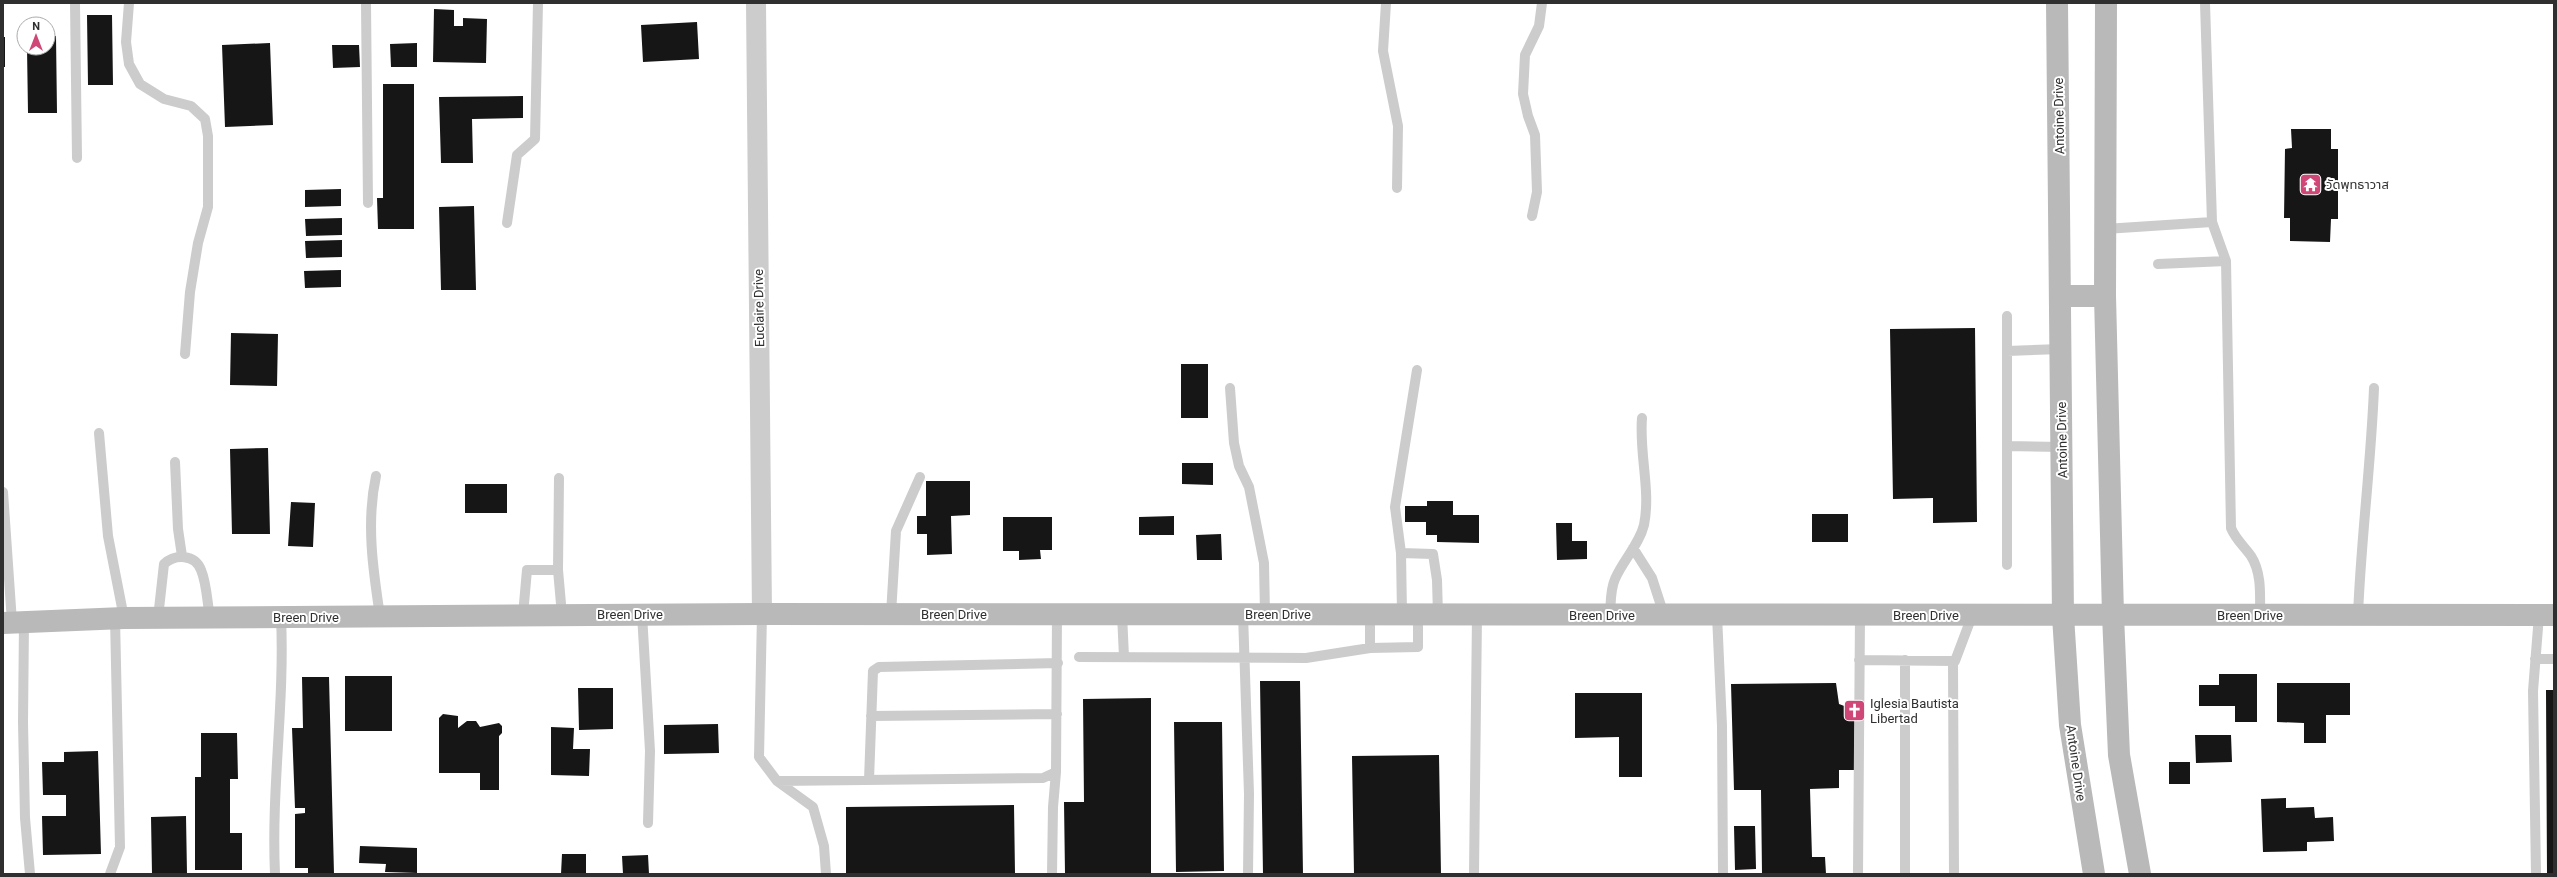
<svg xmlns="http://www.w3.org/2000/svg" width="2557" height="877" font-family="Roboto,'Noto Sans Thai',sans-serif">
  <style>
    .building { fill: #161616 }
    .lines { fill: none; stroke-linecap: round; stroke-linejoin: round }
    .lane { stroke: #ccc; stroke-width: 10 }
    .street { stroke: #ccc; stroke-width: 20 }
    .secondary { stroke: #b9b9b9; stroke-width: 22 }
    .labels { text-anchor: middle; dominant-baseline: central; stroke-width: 4; stroke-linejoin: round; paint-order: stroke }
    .street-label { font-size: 13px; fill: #2f2f2f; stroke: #fff }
    .poi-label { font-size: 13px; fill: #2f2f2f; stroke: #fff; text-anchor: start }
  </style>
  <rect width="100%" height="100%" fill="#fff"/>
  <path class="building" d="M434,9L454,10V26H463V18L487,19L486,63L433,62Z
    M87,15H112L113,85H88Z
    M697,22L699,59L643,62L641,25Z
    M48,36H56L57,113H28L27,48H48Z
    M3,37H5V67H3Z
    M270,43L273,125L225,127L222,45Z
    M417,43V67H391L390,44Z
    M332,45H359L360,67L333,68Z
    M383,84H414V229H378L377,198H383Z
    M523,96V118L472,119L473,163H441L439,97Z
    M2291,129H2331V149H2338V219H2331L2330,242L2290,241V218H2284L2285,149L2292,148Z
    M341,189V206L305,207V190Z
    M474,206L476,290H441L439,207Z
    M342,218V235L306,236L305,219Z
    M342,240V257L306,258L305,241Z
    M341,270V287L305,288L304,271Z
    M1975,328L1977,522L1933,523V498L1893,499L1890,329Z
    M231,333L278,334L277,386L230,385Z
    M1181,364H1208V418H1181Z
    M268,448L270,534H232L230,449Z
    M1182,463H1213V485L1182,484Z
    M926,481H970V515L951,516L952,554L927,555V534H917V516H926Z
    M465,484H507V513H465Z
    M1427,501H1453V515H1479V543L1437,542V535H1426V522H1405V506H1427Z
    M291,502L315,503L313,547L288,546Z
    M1812,514H1848V542H1812Z
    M1174,516V535H1139V517Z
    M1003,517H1052V550H1040L1041,559L1019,560V551H1003Z
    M1556,523H1572V541H1587V559L1557,560Z
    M1221,534L1222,560H1197L1196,535Z
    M2219,674H2257V722H2235V706H2199V685H2219Z
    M345,676H392V731H345Z
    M302,677H329L334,874H308V868H295V814L305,813V808H295L292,728H303Z
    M1260,681H1300L1303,874H1263Z
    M1836,683L1839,704L1855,710L1854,770H1839V788L1810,789L1812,857H1825L1826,874H1762L1761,790H1734L1731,684Z
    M2277,683H2350V715H2326V743H2304V723L2277,722Z
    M578,688H613V729L579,730Z
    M2546,690H2554V874H2547Z
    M1575,693H1642V777H1619V737L1575,738Z
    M1151,698V874H1065L1064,802H1084L1083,699Z
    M443,714L458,716V728L467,721H476L480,727L499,723L502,726V733L499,736V790H480V773H439V718Z
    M1174,722H1222L1224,871L1176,872Z
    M718,724L719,753L664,754V725Z
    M551,727L574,728L573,749H590L589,776L551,775Z
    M201,733H237L238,779H230V833H242V870H195V777H201Z
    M2195,735H2231L2232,762L2196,763Z
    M98,751L101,854L43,855L42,816H66V795H43L42,762H64V752Z
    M1439,755L1441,874H1354L1352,756Z
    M2169,762H2190V784H2169Z
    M2286,798V808L2314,807L2315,818L2333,817L2334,841L2307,842V851L2263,852L2261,799Z
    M1014,805L1015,874H846V807Z
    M186,816L187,874H152L151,817Z
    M1734,826H1755L1756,869L1735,870Z
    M360,846L417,848V873L385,872L386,864L359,863Z
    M562,854H586V874H561Z
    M648,855L649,874H623L622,856Z"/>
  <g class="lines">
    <path class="lane" d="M75,3L77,158
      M129,3L126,42L129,64L140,84L164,99L191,106L205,119L208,136V207L198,243L190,292L185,354
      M366,3L368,203
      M1386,3L1383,51L1398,126L1397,188
      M1532,216L1537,192L1535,135L1528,116L1523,94L1525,55L1539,26L1542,3
      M2212,222L2226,261
      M507,223L517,155L535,139L538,3
      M2105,229L2212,222L2205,3
      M2158,264L2226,261L2231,528C2236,540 2244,546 2251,556C2262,573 2260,596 2260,615
      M2007,316V565
      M2007,351L2061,349
      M1230,388L1234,443L1239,466L1249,487L1264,563L1265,614
      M99,433L108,536L124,618
      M2007,446L2062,447
      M175,462L178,529L182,556
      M376,476C366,522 373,570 380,616
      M3,492L12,622
      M1633,548L1652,578L1664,615
      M1401,553L1395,507L1417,370
      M558,570L559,478
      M642,614L650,751L648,823
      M762,614L759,757L777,781L813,807L824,846L826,874
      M891,614L896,531L920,477
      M1122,614L1124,657
      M1243,614L1249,794L1248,874
      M1402,614L1401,553L1433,554L1437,580L1438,615
      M523,615L527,570H558L562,615
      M1610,615C1611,603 1610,590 1615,579C1623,560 1639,545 1644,525C1651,490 1639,454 1642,418
      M1717,615L1722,726L1723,874
      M2358,615C2361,539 2371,464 2374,388
      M158,618L164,564C175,554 195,554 201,570C207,584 207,603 210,617
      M24,622L23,722L25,818L30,874
      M1370,648V614
      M1079,657L1306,658L1370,648L1418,647V614
      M2535,659H2554
      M1859,660L1955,661L1972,616
      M1905,660V874
      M1953,661L1954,874
      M871,716L1057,714
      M869,780L873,671L879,667L1058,663
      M777,781L1043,778L1056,772L1057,614
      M110,874L120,847L115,618
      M275,874C271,788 285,702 281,617
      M1052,874L1053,807L1056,772
      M1474,874L1477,615
      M1858,874L1860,615
      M2536,874L2533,691L2539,615"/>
    <path class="street" d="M756,3L762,614"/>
    <path class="secondary" d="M2057,3L2063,616L2070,725L2094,874
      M2106,3L2105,296L2113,615L2119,755L2140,874
      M2061,296H2105
      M3,623L124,618L762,614L2554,615"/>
  </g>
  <defs>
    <symbol id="temple-square" viewBox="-11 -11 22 22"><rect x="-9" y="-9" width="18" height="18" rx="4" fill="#cf4776" stroke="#fff"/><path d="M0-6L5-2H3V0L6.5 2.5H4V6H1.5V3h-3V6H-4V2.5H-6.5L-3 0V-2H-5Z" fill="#fff"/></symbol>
    <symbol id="church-square" viewBox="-11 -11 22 22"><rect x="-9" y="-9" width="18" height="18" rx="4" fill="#cf4776" stroke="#fff"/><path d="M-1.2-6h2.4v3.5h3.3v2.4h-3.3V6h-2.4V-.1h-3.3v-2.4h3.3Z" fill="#fff"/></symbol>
  </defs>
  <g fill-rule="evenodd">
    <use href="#temple-square" x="2298" y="172" width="25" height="25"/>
    <use href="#church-square" x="1842" y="698" width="25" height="25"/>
  </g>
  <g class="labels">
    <g class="street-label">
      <text transform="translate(2059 116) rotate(-91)">Antoine Drive</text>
      <text transform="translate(759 308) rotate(-91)">Euclaire Drive</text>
      <text transform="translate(2062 440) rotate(-91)">Antoine Drive</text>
      <text x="630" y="614">Breen Drive</text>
      <text x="954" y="614">Breen Drive</text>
      <text x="1278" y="614">Breen Drive</text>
      <text x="1602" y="615">Breen Drive</text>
      <text x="1926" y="615">Breen Drive</text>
      <text x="2250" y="615">Breen Drive</text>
      <text x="306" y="617">Breen Drive</text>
      <text transform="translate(2076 763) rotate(82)">Antoine Drive</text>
    </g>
    <g class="poi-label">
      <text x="2326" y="184">วัดพุทธาวาส</text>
      <text x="1870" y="703">Iglesia Bautista<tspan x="1870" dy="15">Libertad</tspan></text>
    </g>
  </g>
  <rect width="2557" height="877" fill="none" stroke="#2f2f2f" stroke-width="8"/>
  <g transform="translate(36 36)"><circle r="19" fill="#ffffff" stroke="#acacac"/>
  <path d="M0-3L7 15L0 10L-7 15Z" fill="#cf4776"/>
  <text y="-6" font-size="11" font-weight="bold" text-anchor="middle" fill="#2f2f2f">N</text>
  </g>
</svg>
